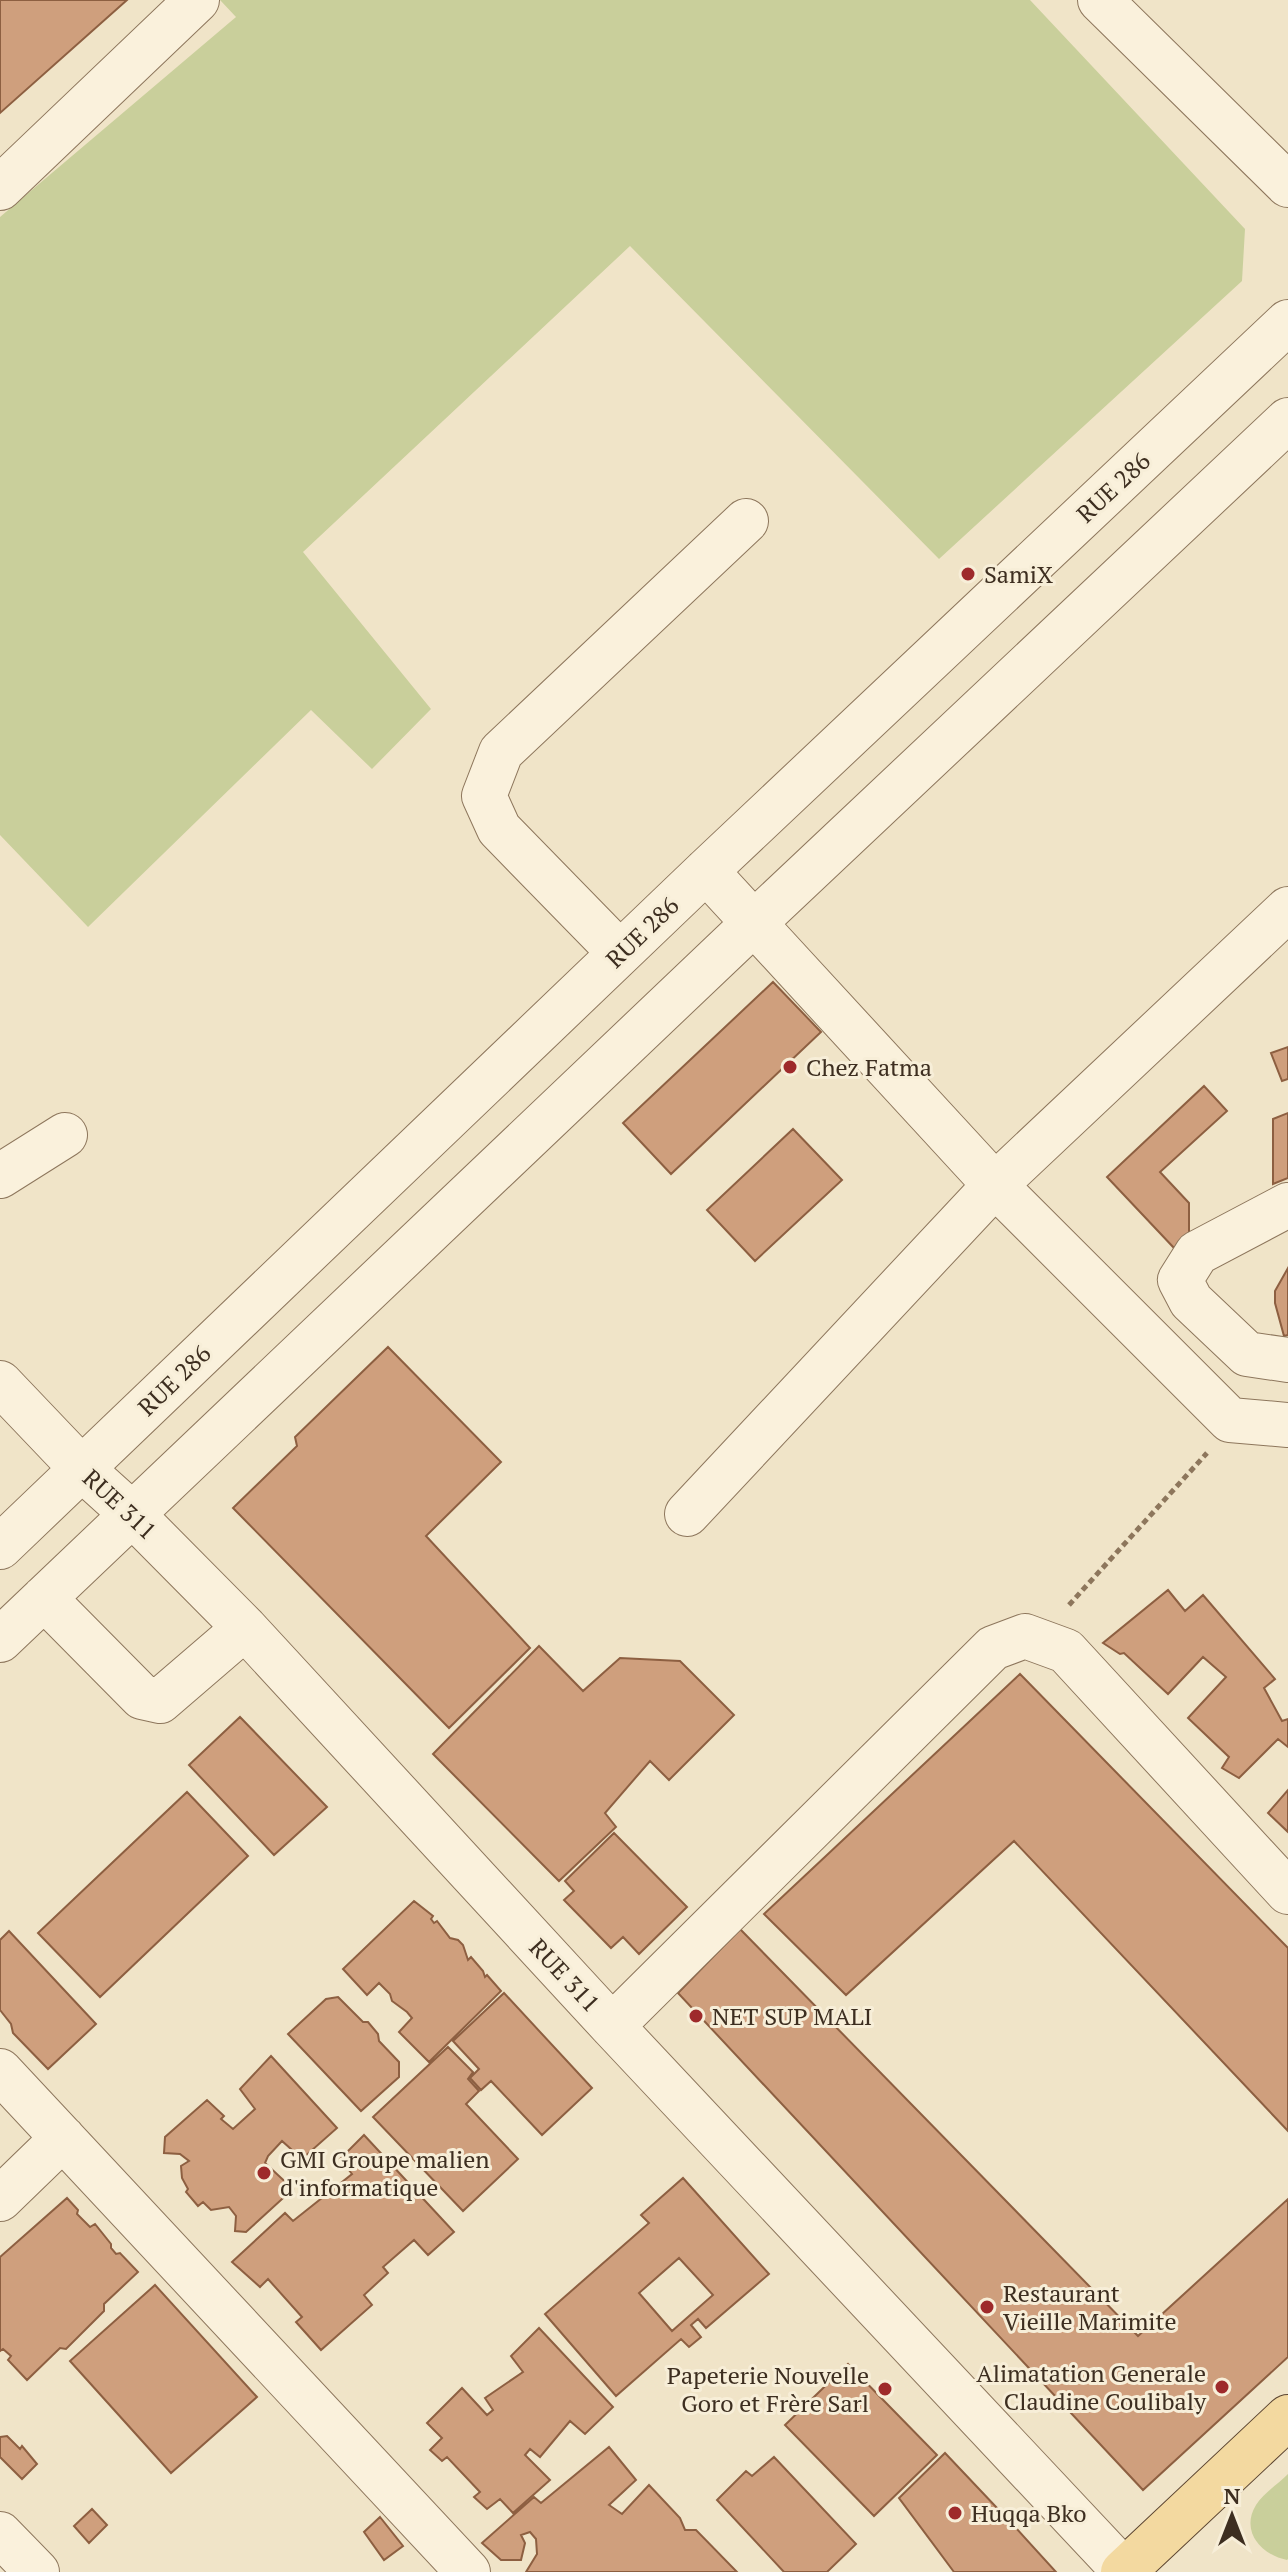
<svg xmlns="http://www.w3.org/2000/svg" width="1288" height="2572" font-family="'PT Serif',serif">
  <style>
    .green { fill: #c9cf9b }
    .building { fill: #cf9f7d; stroke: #8d5f41; stroke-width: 2; fill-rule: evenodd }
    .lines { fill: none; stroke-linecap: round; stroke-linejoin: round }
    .minor-casing { stroke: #8d765c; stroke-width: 46 }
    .major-casing { stroke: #5b4430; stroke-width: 46 }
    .path { stroke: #8d765c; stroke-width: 5; stroke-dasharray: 6 4; stroke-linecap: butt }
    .minor { stroke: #faf1dc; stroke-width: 44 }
    .major { stroke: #f3d9a0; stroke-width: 44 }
    .poi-dot { fill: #9e2a2b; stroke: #f7eed8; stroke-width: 3 }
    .labels { text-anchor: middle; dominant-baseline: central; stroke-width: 6; stroke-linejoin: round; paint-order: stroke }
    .street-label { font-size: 24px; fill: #3d2e20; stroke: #f7eed8 }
    .poi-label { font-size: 24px; fill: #3d2e20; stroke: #f7eed8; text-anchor: start }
  </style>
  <rect width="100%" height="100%" fill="#f0e4c8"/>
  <path class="green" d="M220,0H1030L1245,229L1242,281L939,559L630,246L303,552L431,709L372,769L311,710L88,927L0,835V217L236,17Z
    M1288,2474V2559L1287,2560C1261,2555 1240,2531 1256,2505C1264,2493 1278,2484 1288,2474Z"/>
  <path class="building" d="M0,0H127L0,113Z
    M773,982L821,1032L671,1174L623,1123Z
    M1288,1047V1079L1282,1081L1271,1053Z
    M1204,1086L1227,1111L1160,1172L1189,1203V1237L1175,1249L1107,1177Z
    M1288,1113V1178L1273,1184V1119Z
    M793,1129L842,1180L755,1261L707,1210Z
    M1288,1268V1335L1284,1336L1275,1303V1291Z
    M388,1347L501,1462L426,1536L530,1648L449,1728L233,1508L297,1446L295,1437Z
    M1168,1590L1185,1611L1203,1595L1275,1679L1264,1688L1282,1721L1288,1719V1747L1278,1739L1239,1778L1222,1768L1229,1757L1188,1718L1226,1677L1203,1657L1168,1694L1124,1653L1120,1654L1103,1643Z
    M539,1646L583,1691L620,1658L680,1661L734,1715L669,1780L650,1761L605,1813L616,1827L559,1881L433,1754Z
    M1020,1674L1288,1948V2131L1014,1841L846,1995L764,1914Z
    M240,1717L327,1807L274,1855L189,1765Z
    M1288,1790V1832L1268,1813Z
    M187,1792L248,1856L100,1997L38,1933Z
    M614,1833L687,1907L639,1954L623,1937L611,1948L564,1900L574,1891L565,1881Z
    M414,1901L433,1916L431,1919L434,1923L437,1921L450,1938L458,1940L463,1945L468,1960L471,1957L483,1971L485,1977L487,1975L501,1991L429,2062L399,2032L412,2018L407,2012L392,2001L390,1994L379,1983L367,1995L343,1969Z
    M740,1929L1138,2336L1288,2199V2357L1143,2490L678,1993Z
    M9,1931L96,2024L48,2069L13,2033L11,2024L0,2010V1940Z
    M504,1993L592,2088L542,2135L491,2081L481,2090L470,2078L479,2069L453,2041Z
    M338,1997L363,2022H368L378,2034L379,2041L399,2062V2077L361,2111L288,2034L326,1999Z
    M448,2047L473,2072L468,2079L479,2091L466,2104L518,2159L463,2211L373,2117Z
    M271,2056L337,2128L302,2159L282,2141L268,2156L265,2163L293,2189L246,2232L235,2231L236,2216L229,2207L211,2210L203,2202L198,2206L186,2192L188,2189L182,2178L181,2166L189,2161L180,2154L164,2153L165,2137L207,2100L224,2116L221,2119L233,2129L255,2109L240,2089Z
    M364,2135L454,2232L428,2255L414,2240L383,2267L388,2273L364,2295L372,2305L321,2350L296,2322L302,2317L268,2279L260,2287L232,2262L285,2213L293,2221L352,2174L340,2159Z
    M683,2178L769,2274L706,2328L698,2319L691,2325L701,2337L689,2347L681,2339L616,2396L545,2314L649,2223L641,2215ZM679,2258L713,2295L672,2331L639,2293Z
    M67,2198L78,2210L77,2214L90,2227L95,2224L111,2244V2248L116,2254L120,2253L138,2272L104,2304V2311L66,2349L60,2348L27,2380L8,2360L11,2356L3,2349L0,2351V2257Z
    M155,2285L257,2397L171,2473L70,2361Z
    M539,2328L613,2407L585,2434L570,2421L540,2457L530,2449L525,2455L550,2480L513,2513L500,2499L487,2509L474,2497L480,2492L447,2457L442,2461L430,2450L442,2438L427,2423L462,2388L487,2415L493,2410L485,2398L523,2372L511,2356Z
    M848,2364L937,2455L874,2516L785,2425Z
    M7,2436L20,2449L22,2446L37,2464L22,2479L0,2457V2437Z
    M609,2447L636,2480L609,2505L622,2514L649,2485L680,2518L685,2530H696L737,2572H526L537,2554L536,2539L530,2532L521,2535L525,2543L521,2560H501L482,2543L534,2497L541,2503Z
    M945,2453L1015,2527L1056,2572H954L899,2498Z
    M774,2457L856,2544L827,2572H784L717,2500L746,2471L752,2476Z
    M92,2509L107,2525L89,2543L74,2526Z
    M380,2517L403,2546L384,2560L364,2532Z"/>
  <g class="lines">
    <defs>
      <path id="minor" d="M1100,0L1288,185
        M0,188L197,0
        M706,871L995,1185L1230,1420L1288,1425
        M620,953L499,829L484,796L501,752L746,521
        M0,1176L65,1135
        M1288,1205L1197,1253L1180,1280L1191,1301L1247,1354L1288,1360
        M0,1383L81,1468L132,1514L245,1628L612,2026L1125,2572
        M687,1514L995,1185L1288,909
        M0,1547L706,871L1288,322
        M44,1598L142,1697L160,1701L245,1628
        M0,1640L755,922L1288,420
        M612,2026L993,1648L1025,1636L1066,1651L1288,1892
        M0,2071L468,2572
        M0,2199L63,2138
        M0,2534L37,2572"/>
      <path id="major" d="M1123,2572L1288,2417"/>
    </defs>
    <use href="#minor" class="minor-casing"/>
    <use href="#major" class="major-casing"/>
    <path class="path" d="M1069,1605L1207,1453"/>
    <use href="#minor" class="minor"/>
    <use href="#major" class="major"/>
  </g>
  <g class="poi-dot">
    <circle cx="968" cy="574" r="8"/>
    <circle cx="790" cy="1067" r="8"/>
    <circle cx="696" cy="2016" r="8"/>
    <circle cx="264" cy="2173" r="8"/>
    <circle cx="987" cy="2307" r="8"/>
    <circle cx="1222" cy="2387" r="8"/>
    <circle cx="885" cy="2389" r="8"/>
    <circle cx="955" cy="2513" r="8"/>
  </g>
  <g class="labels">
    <g class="street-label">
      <text transform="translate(1113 487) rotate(-43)">RUE 286</text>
      <text transform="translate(642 932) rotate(-44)">RUE 286</text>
      <text transform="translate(174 1380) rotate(-44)">RUE 286</text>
      <text transform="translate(120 1504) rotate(43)">RUE 311</text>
      <text transform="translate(565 1975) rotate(47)">RUE 311</text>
    </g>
    <g class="poi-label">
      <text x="984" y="574">SamiX</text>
      <text x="806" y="1067">Chez Fatma</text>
      <text x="712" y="2016">NET SUP MALI</text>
      <text x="280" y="2159">GMI Groupe malien<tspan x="280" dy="28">d'informatique</tspan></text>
      <text x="1003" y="2293">Restaurant<tspan x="1003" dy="28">Vieille Marimite</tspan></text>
      <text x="1206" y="2373" text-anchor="end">Alimatation Generale<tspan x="1206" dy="28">Claudine Coulibaly</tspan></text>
      <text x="869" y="2375" text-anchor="end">Papeterie Nouvelle<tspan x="869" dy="28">Goro et Frère Sarl</tspan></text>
      <text x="971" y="2513">Huqqa Bko</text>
    </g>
  </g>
  <g transform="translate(1232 2516)" stroke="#f7eed8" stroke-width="6" paint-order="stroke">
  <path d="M0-6L14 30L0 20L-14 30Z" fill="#3d2e20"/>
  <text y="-12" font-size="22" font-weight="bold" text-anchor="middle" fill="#3d2e20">N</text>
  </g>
</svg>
